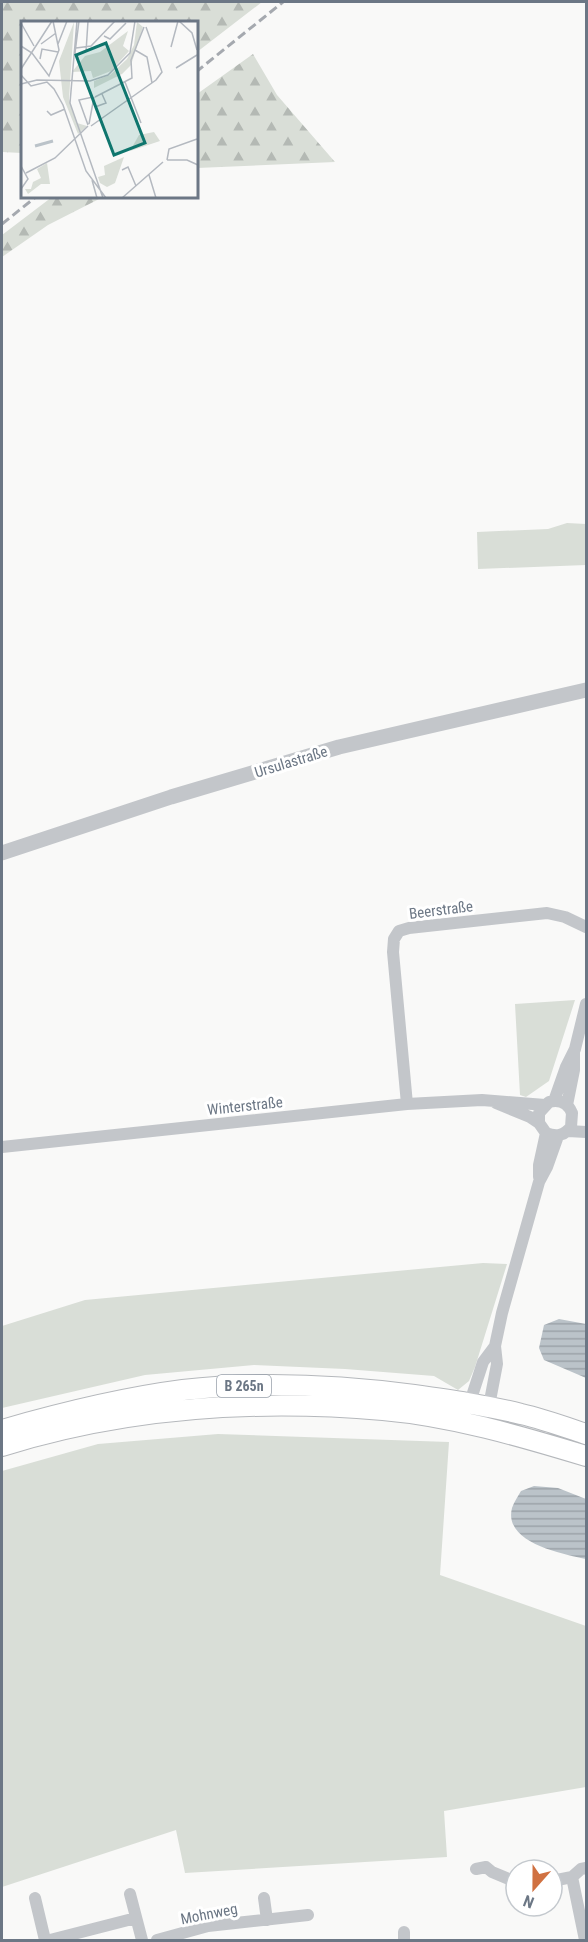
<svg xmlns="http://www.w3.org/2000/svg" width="588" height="1942" font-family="'Roboto Condensed',sans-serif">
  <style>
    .green { fill: #d9ded7 }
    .forest { fill: url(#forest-firs) }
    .water { fill: url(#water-rules) }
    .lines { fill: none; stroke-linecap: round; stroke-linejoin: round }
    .primary-casing { stroke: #b5b8bc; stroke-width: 22 }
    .minor { stroke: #c3c6ca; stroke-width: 12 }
    .tertiary { stroke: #c3c6ca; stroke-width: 15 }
    .primary { stroke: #fff; stroke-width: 20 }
    .rail { stroke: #a5a9af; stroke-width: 3; stroke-dasharray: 9 4.5; stroke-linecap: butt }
    .labels { text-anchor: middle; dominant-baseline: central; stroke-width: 6; stroke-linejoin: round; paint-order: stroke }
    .shield { fill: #fff; stroke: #98a0aa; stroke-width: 1.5 }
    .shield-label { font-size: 14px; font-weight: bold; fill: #6c7785 }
    .street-label { font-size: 15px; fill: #6c7785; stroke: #fff }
    .inset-river { fill: none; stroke: #bbc3c9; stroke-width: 3 }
    .inset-road { fill: none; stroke: #b4b9c0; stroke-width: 1.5 }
    .view { fill: #0f766e; fill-opacity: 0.15; stroke: #0f766e; stroke-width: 3 }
    .inset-edge { fill: none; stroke: #6c7785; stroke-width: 3 }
  </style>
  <defs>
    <pattern id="forest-firs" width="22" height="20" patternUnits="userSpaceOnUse" patternTransform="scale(1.5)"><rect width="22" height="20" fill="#d9ded7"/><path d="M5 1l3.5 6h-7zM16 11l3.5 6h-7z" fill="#b4b9b4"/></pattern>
    <pattern id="water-rules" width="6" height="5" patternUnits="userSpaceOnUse" patternTransform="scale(1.5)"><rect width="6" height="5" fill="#bbc3c9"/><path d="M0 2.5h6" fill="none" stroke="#9ca3a9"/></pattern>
  </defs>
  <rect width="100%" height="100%" fill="#f9f9f8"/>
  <path class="green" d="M567,523L586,524V565L478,569L477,532L548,529Z
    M575,1000L549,1081L526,1097L520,1095L515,1004Z
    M483,1263L507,1264L475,1367L469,1381L458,1390L434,1376L345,1369L254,1365L145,1375L2,1408V1326L85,1300Z
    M218,1434L449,1442L440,1575L586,1626V1787L444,1811L447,1857L185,1873L176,1830L2,1887V1471L98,1444Z"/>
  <path class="forest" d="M2,2H262L197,52L196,22H22V153L2,152Z
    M253,54L277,95L335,162L197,168V94Z
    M52,197H103L48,225L2,257V235Z"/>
  <path class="water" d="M559,1319L586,1324V1378L544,1360L539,1348L544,1325Z
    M534,1486L558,1488L586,1499V1559C563,1554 503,1543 512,1508C514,1502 518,1496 521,1491Z"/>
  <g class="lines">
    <defs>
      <path id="primary" d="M2,1430C61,1413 121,1398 183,1390C260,1381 338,1385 414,1395C450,1400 486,1405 521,1414C543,1419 565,1427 586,1434
        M2,1446C124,1408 255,1399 383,1410C452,1416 520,1436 586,1456"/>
    </defs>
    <use href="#primary" class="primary-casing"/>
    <path class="minor" d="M554,1101L566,1067L575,1049L586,1004
      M496,1103L530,1117L539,1123
      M407,1104L393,952L394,939L399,931L409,928L547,913L565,917L586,927
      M567,1105L574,1070V1053
      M568,1131L586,1132
      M2,1147L407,1104L482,1100L545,1105
      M539,1177V1165L546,1133L539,1123V1113L549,1102C560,1099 568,1103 572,1113L571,1127C564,1136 556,1137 546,1133
      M471,1408L470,1402L483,1362L495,1346
      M474,1425L489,1406L497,1364L495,1346L502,1313L539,1182L547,1167L558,1136
      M476,1869L486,1867L492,1872L516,1882
      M572,1877L585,1940
      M552,1881L572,1877L581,1869L586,1868
      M130,1894L142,1940
      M35,1898L45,1940
      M264,1898L267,1920
      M404,1932V1940
      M50,1940L136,1918
      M157,1940L208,1926L308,1915"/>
    <path class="tertiary" d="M2,853L171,797L339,747L586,690"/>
    <use href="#primary" class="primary"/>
    <path class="rail" d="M196,72L283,2
      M2,224L37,196"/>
  </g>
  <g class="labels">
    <rect class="shield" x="217" y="1375" width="54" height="22" rx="4.5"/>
    <g class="shield-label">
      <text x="244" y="1386">B 265n</text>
    </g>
    <g class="street-label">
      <text transform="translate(291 762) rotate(-17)">Ursulastraße</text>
      <text transform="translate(441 910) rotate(-7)">Beerstraße</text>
      <text transform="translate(245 1106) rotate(-6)">Winterstraße</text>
      <text transform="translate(209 1914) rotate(-11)">Mohnweg</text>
    </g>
  </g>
  <g transform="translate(21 21)">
    <rect width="177" height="177" fill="#f9f9f8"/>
    <path d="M53,1L48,78L56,102L66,105L57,113L42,76L38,40ZM116,1L122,6L110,44L101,53L73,67V60L89,54L106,38L113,24ZM107,10L102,25L108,30L90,50L72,57L70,50L51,51L64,35L79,31ZM103,136L94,162L86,166L79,162L77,156L84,154L83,145ZM26,142L29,163H20L7,173L4,168H10L12,161L20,157L16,148Z" fill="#d9ded7"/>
    <path d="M133,111L139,120L109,130L118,114Z" fill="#d9ded7"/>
    <path class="inset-river" d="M14,125L32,120"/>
    <path class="inset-road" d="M56,0L49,82L82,177M158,0L171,12L176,29M0,2L13,25M83,15L89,18L105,2M20,23L35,12M37,23L46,0M0,25L11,32L28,55L38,29L32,0M150,26L157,0M55,27L70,25L94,0M114,29L126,36L131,62M65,31L67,0M57,37L54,32L58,0M19,38L21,28L37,31M155,47L176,34M0,48L31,0M0,54L10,65L26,61L33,68L42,84L65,150L85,177M104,61L120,102M0,63L16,59L69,60L87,54L109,32L114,0M74,76L111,57L110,39L123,6M74,86L85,82L81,73M26,90L30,94L44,88M68,103L73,76M67,104L58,79L72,76M70,105L135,59L141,51L125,6M146,139L148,128L176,118M146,139H166L177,144M0,145L7,158L0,168M101,149L107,146L115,165M5,152L34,137L67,105M128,154L135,177M71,159L76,177M101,177L142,141"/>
    <path class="view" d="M85,22L124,122L93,134L55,34Z"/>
    <rect width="177" height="177" class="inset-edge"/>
  </g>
  <rect width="588" height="1942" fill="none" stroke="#6c7785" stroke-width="6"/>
  <g transform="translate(534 1888) rotate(201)"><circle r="28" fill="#ffffff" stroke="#c4c9ce" stroke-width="1.5"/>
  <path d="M0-4.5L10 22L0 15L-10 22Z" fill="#d07141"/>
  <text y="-9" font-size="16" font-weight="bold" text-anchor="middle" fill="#6c7785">N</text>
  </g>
</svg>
